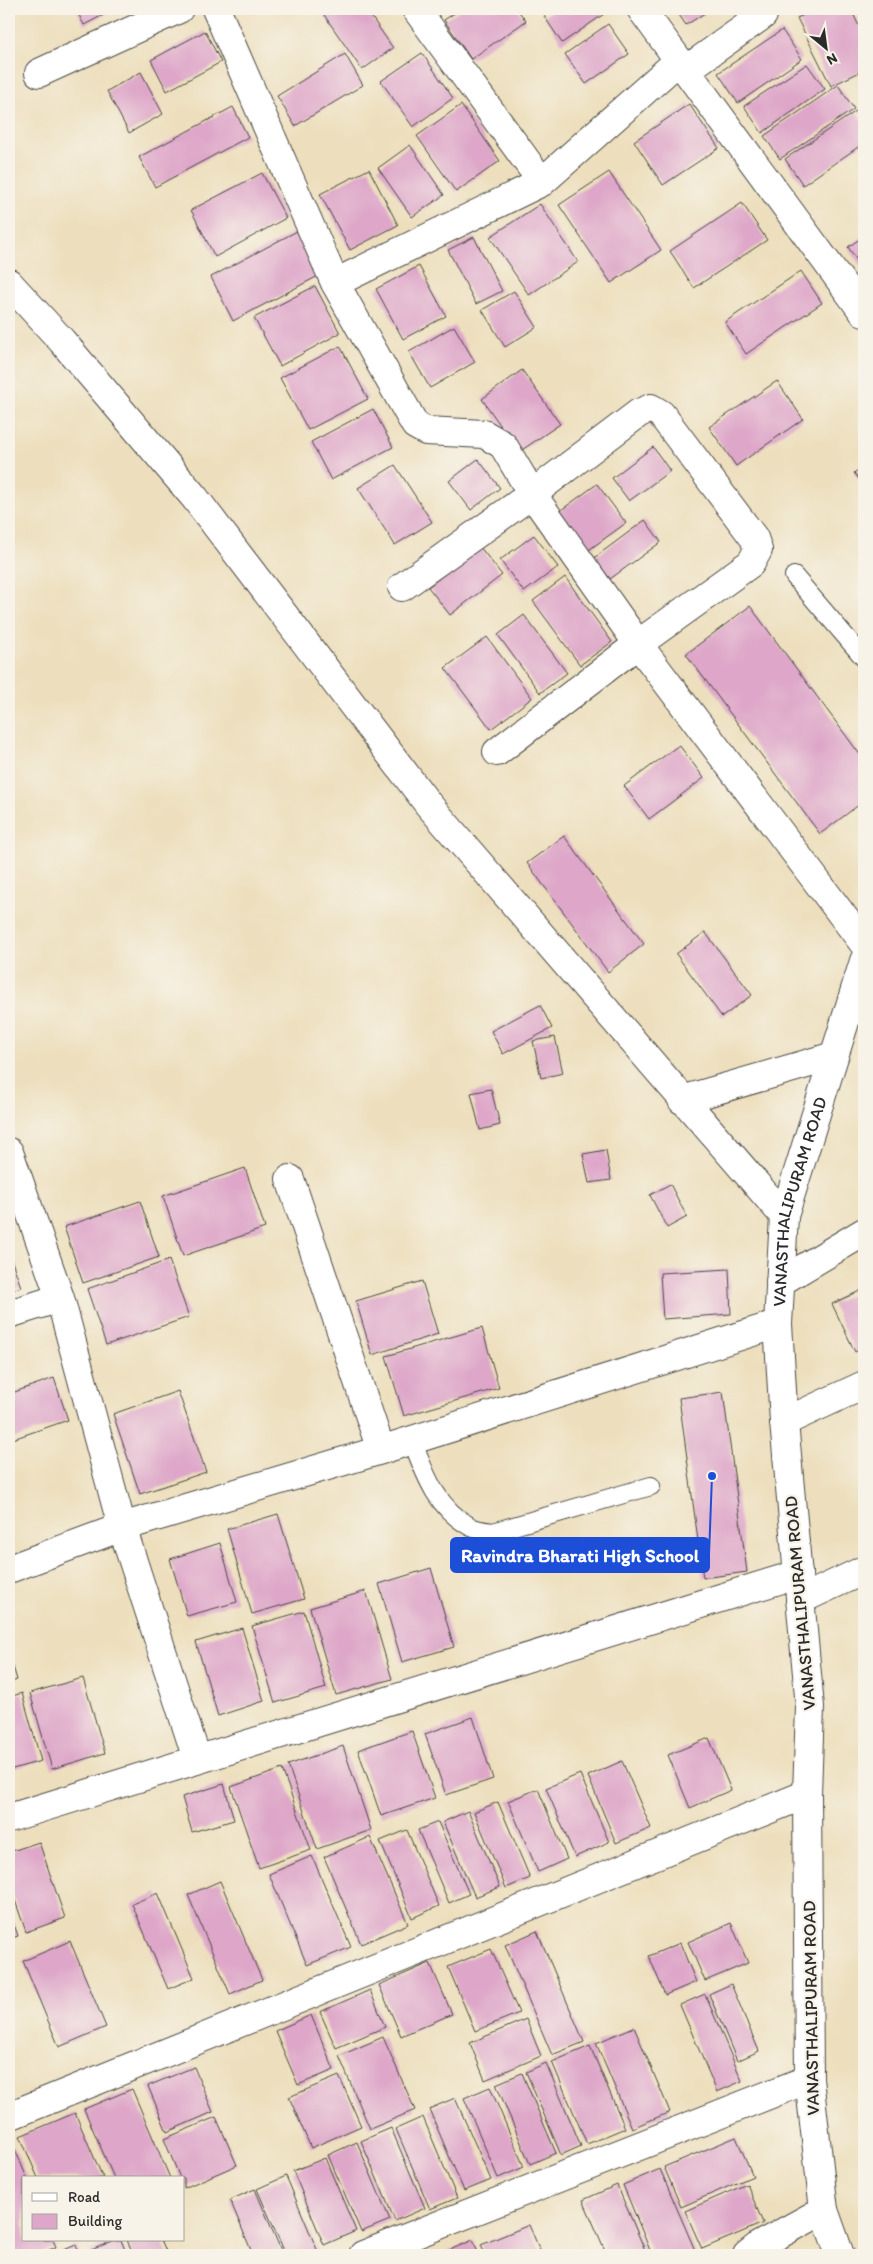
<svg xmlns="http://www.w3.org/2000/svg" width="873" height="2264" font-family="Itim,sans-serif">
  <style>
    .building { fill: #dea7c9 }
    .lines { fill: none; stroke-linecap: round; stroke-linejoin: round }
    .service-casing { stroke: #484641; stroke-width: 20 }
    .minor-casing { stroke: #484641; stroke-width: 30 }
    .tertiary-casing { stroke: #484641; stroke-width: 30 }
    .service { stroke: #fff; stroke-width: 18 }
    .minor { stroke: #fff; stroke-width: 28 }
    .tertiary { stroke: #fff; stroke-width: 28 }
    .labels { text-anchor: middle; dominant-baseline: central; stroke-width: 4.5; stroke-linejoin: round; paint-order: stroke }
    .street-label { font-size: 18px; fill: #2b2b2b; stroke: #f7f3e8 }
    .leader { fill: none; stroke: #1d4ed8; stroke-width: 2 }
    .callout-dot { fill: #1d4ed8; stroke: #f7f3e8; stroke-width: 2 }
    .callout { fill: #1d4ed8; stroke: #1d4ed8; stroke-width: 2 }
    .callout-label { font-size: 19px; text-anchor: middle; font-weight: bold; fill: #fff }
  </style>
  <rect width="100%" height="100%" fill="#f7f3e8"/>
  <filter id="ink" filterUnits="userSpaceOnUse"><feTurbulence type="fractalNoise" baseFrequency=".02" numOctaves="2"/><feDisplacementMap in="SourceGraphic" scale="10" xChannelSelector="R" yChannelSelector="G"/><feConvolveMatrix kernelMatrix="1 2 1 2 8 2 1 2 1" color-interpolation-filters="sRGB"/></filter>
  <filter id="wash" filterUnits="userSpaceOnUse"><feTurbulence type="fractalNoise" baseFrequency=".0096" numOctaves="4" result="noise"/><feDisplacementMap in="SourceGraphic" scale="20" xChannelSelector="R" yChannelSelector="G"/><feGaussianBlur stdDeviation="1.12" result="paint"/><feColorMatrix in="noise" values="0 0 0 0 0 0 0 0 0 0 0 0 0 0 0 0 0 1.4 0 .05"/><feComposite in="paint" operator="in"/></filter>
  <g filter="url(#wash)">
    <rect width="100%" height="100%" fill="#eddfbd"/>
    <g id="blocks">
      <path class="building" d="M76,9H115L84,25Z
        M320,9H366L393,48L362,70Z
        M461,9H517L526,21L471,59L444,20Z
        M555,9H600L604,14L562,43L544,16Z
        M675,9H711L686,25Z
        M816,9H851L864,37V70L831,86L797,18Z
        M608,24L629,54L586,84L565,54Z
        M782,30L802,59L738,103L718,73Z
        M205,31L221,62L167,91L151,60Z
        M422,53L453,98L413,127L381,81Z
        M345,54L363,85L295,126L277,96Z
        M807,64L825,89L762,133L744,106Z
        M141,72L163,114L129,133L107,91Z
        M838,85L854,109L780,159L764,136Z
        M689,104L719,148L663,185L634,141Z
        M461,105L500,161L456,192L417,136Z
        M233,107L248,137L155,187L139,157Z
        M856,111L864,123V143L803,185L785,159Z
        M410,145L444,195L412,217L378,168Z
        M369,169L398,225L350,250L320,194Z
        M609,172L661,250L611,283L559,205Z
        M262,173L286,218L215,257L191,210Z
        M742,203L767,240L694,288L670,251Z
        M540,204L578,262L529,295L490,237Z
        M297,231L320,275L233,321L211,277Z
        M864,236V271L848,247Z
        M474,237L502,291L476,304L448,250Z
        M419,266L446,316L403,339L376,289Z
        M801,271L822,303L746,354L725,322Z
        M315,286L340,333L280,366L254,318Z
        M514,291L537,327L505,347L482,310Z
        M454,326L475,362L430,388L409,352Z
        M340,346L368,399L308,430L280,378Z
        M522,370L560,424L519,452L482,399Z
        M777,381L803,419L736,466L709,427Z
        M373,409L393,447L331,480L311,442Z
        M653,447L670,471L629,501L612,478Z
        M478,459L500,488L471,510L449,481Z
        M395,465L432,522L395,545L358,488Z
        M864,465V485L854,473Z
        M597,484L626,523L586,552L557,513Z
        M645,520L661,542L610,579L594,558Z
        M534,535L558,567L524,592L500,560Z
        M480,547L502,575L450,615L428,587Z
        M565,577L612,642L580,665L533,601Z
        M750,606L864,760V801L820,834L686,654Z
        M524,615L567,673L540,693L498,635Z
        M487,637L532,698L491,729L445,668Z
        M679,745L704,778L649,819L624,786Z
        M564,836L644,944L608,972L527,863Z
        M705,932L752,995L722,1017L676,954Z
        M540,1005L552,1028L503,1054L491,1031Z
        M555,1037L563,1073L541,1078L533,1041Z
        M491,1089L500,1125L480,1130L471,1093Z
        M606,1150L611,1180L589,1183L583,1154Z
        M245,1168L265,1228L183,1256L163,1196Z
        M670,1184L687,1217L667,1228L650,1195Z
        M140,1201L159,1257L83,1283L64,1227Z
        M9,1253L21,1287L9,1291Z
        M169,1260L189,1317L106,1345L87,1289Z
        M729,1269L731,1314L663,1319L660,1273Z
        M422,1281L438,1334L372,1355L356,1301Z
        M864,1289V1347L855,1352L832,1304Z
        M482,1328L499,1388L404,1416L386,1356Z
        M54,1378L68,1420L13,1439L9,1428V1394Z
        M178,1391L206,1472L140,1494L113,1414Z
        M723,1392L747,1572L703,1578L679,1398Z
        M278,1514L304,1599L252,1614L227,1529Z
        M220,1543L237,1602L187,1616L170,1559Z
        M431,1568L454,1647L402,1662L379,1584Z
        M366,1591L392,1679L336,1695L310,1608Z
        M304,1611L326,1688L275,1703L252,1626Z
        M242,1628L264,1701L218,1716L196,1642Z
        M9,1653L17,1680L9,1683Z
        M83,1678L105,1753L52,1769L30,1693Z
        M22,1693L41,1761L9,1770V1697Z
        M473,1717L493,1779L446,1795L425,1734Z
        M412,1731L435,1798L381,1816L358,1750Z
        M709,1738L731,1790L690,1808L668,1755Z
        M343,1746L371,1830L317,1849L288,1765Z
        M622,1761L651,1828L616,1843L588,1776Z
        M282,1769L311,1850L259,1868L231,1787Z
        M580,1774L609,1842L575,1857L546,1788Z
        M224,1784L234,1820L192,1832L182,1797Z
        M538,1789L567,1859L538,1872L508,1801Z
        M498,1802L530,1878L506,1888L474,1812Z
        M468,1811L500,1887L475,1897L443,1822Z
        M438,1822L469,1894L449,1903L418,1830Z
        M407,1830L439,1906L412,1918L380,1841Z
        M370,1837L408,1924L361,1944L324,1857Z
        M39,1842L65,1918L26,1932L9,1883V1852Z
        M312,1856L351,1947L307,1965L269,1874Z
        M220,1881L262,1980L230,1994L188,1895Z
        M158,1893L194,1978L168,1989L132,1904Z
        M9,1909L18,1936L9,1939Z
        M731,1923L748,1963L705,1981L688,1942Z
        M537,1931L584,2042L552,2055L505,1945Z
        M70,1941L106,2027L59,2047L23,1961Z
        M680,1943L696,1982L665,1995L649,1956Z
        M491,1949L519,2013L475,2031L448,1967Z
        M430,1963L452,2014L401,2036L379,1985Z
        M731,1984L759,2051L737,2061L709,1994Z
        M370,1990L385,2027L336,2048L320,2012Z
        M705,1994L742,2081L717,2092L680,2005Z
        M311,2015L334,2070L298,2085L275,2031Z
        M526,2019L541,2056L485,2080L470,2043Z
        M634,2027L670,2112L632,2128L596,2043Z
        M383,2037L415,2110L370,2129L339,2056Z
        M590,2046L625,2128L587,2144L552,2062Z
        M546,2063L581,2146L561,2155L526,2072Z
        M194,2067L213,2112L167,2132L148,2086Z
        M522,2073L556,2153L530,2164L496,2084Z
        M339,2076L361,2126L311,2148L289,2097Z
        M490,2087L524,2167L498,2178L464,2098Z
        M132,2089L170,2178H114L84,2109Z
        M455,2098L491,2180L464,2191L429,2109Z
        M75,2113L103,2178H38L20,2136Z
        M216,2117L237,2165L184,2188V2178H180L164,2139Z
        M423,2117L457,2198L430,2209L396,2129Z
        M391,2128L425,2208L395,2221L361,2141Z
        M736,2137L753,2176L681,2207L664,2167Z
        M357,2142L390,2220L361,2232L328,2155Z
        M14,2147L27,2178H24V2240H53L56,2247L37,2255H9V2149Z
        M325,2158L356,2231L324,2245L293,2171Z
        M660,2169L697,2255H652L623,2185Z
        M286,2176L318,2252L311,2255H286L257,2189Z
        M747,2184L763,2223L702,2249L685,2211Z
        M617,2185L647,2255H607L583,2200Z
        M255,2189L283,2255H253L230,2200Z
        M529,2225L542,2255H485L481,2245Z
        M115,2240H121L127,2255H91L89,2251Z
        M127,2240H161L168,2255H133Z
        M473,2240L479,2255H438Z
        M76,2245L81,2255H52Z"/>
    </g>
  </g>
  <g filter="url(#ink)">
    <use href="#blocks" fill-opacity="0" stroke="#484641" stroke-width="1"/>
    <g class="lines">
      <defs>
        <path id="service" d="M794,576L864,658
          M412,1440C425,1474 436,1508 471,1527C477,1530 486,1531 493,1532L651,1486"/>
        <path id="minor" d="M216,9L335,283L415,425L426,431L484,434L503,445L532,494L638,644L864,944
          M416,9L542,182
          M641,9L864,313
          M686,70L763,15
          M39,73L179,9
          M9,283L62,341L195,498L428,804L784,1216
          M335,283L542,182L678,61
          M402,587L532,494L639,413L651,408L661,414L754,538L758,550L751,563L638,644L497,752
          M682,1100L834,1056
          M9,1152L60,1298L122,1527L197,1759
          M290,1179L381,1450
          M780,1282L864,1232
          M9,1314L60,1298
          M784,1422L864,1385
          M9,1569L122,1527L381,1450L778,1324
          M800,1600L864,1570
          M9,1818L798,1574
          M9,2116L807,1794
          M363,2255L809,2079
          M747,2255L758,2246L824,2210"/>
        <g id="tertiary">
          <path id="s1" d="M840,2255L824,2210L809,2079L807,1794L810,1707L784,1422L778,1324L784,1216L864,961"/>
        </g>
      </defs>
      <use href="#service" class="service-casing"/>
      <use href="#minor" class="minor-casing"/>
      <use href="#tertiary" class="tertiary-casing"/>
      <use href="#service" class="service"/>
      <use href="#minor" class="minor"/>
      <use href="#tertiary" class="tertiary"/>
    </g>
  </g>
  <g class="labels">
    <g class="street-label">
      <text stroke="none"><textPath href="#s1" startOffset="1061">VANASTHALIPURAM ROAD</textPath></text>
      <text transform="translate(800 1603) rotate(-95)">VANASTHALIPURAM ROAD</text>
      <text transform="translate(811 2008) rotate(-91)">VANASTHALIPURAM ROAD</text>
    </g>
  </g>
  <path class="leader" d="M712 1476L709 1555"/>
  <circle class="callout-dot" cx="712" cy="1476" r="5"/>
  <rect class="callout" x="451" y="1538" width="258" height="34" rx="5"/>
  <g class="callout-label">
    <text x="580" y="1562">Ravindra Bharati High School</text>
  </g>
  <rect width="873" height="2264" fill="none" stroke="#f7f3e8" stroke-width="30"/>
  <rect x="22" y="2176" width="162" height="65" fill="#f7f3e8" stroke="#a5a39c"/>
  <rect x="32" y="2193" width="25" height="8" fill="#ffffff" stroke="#a5a39c"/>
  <text x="68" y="2202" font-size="15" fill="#2b2b2b">Road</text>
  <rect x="32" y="2214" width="25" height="15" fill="#dea7c9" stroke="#a5a39c"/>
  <text x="68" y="2226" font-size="15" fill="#2b2b2b">Building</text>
  <g transform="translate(826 48) rotate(151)" stroke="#f7f3e8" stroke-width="4" paint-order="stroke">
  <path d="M0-4L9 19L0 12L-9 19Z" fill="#2b2b2b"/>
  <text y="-8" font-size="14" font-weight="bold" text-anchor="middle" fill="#2b2b2b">N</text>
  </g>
</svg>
